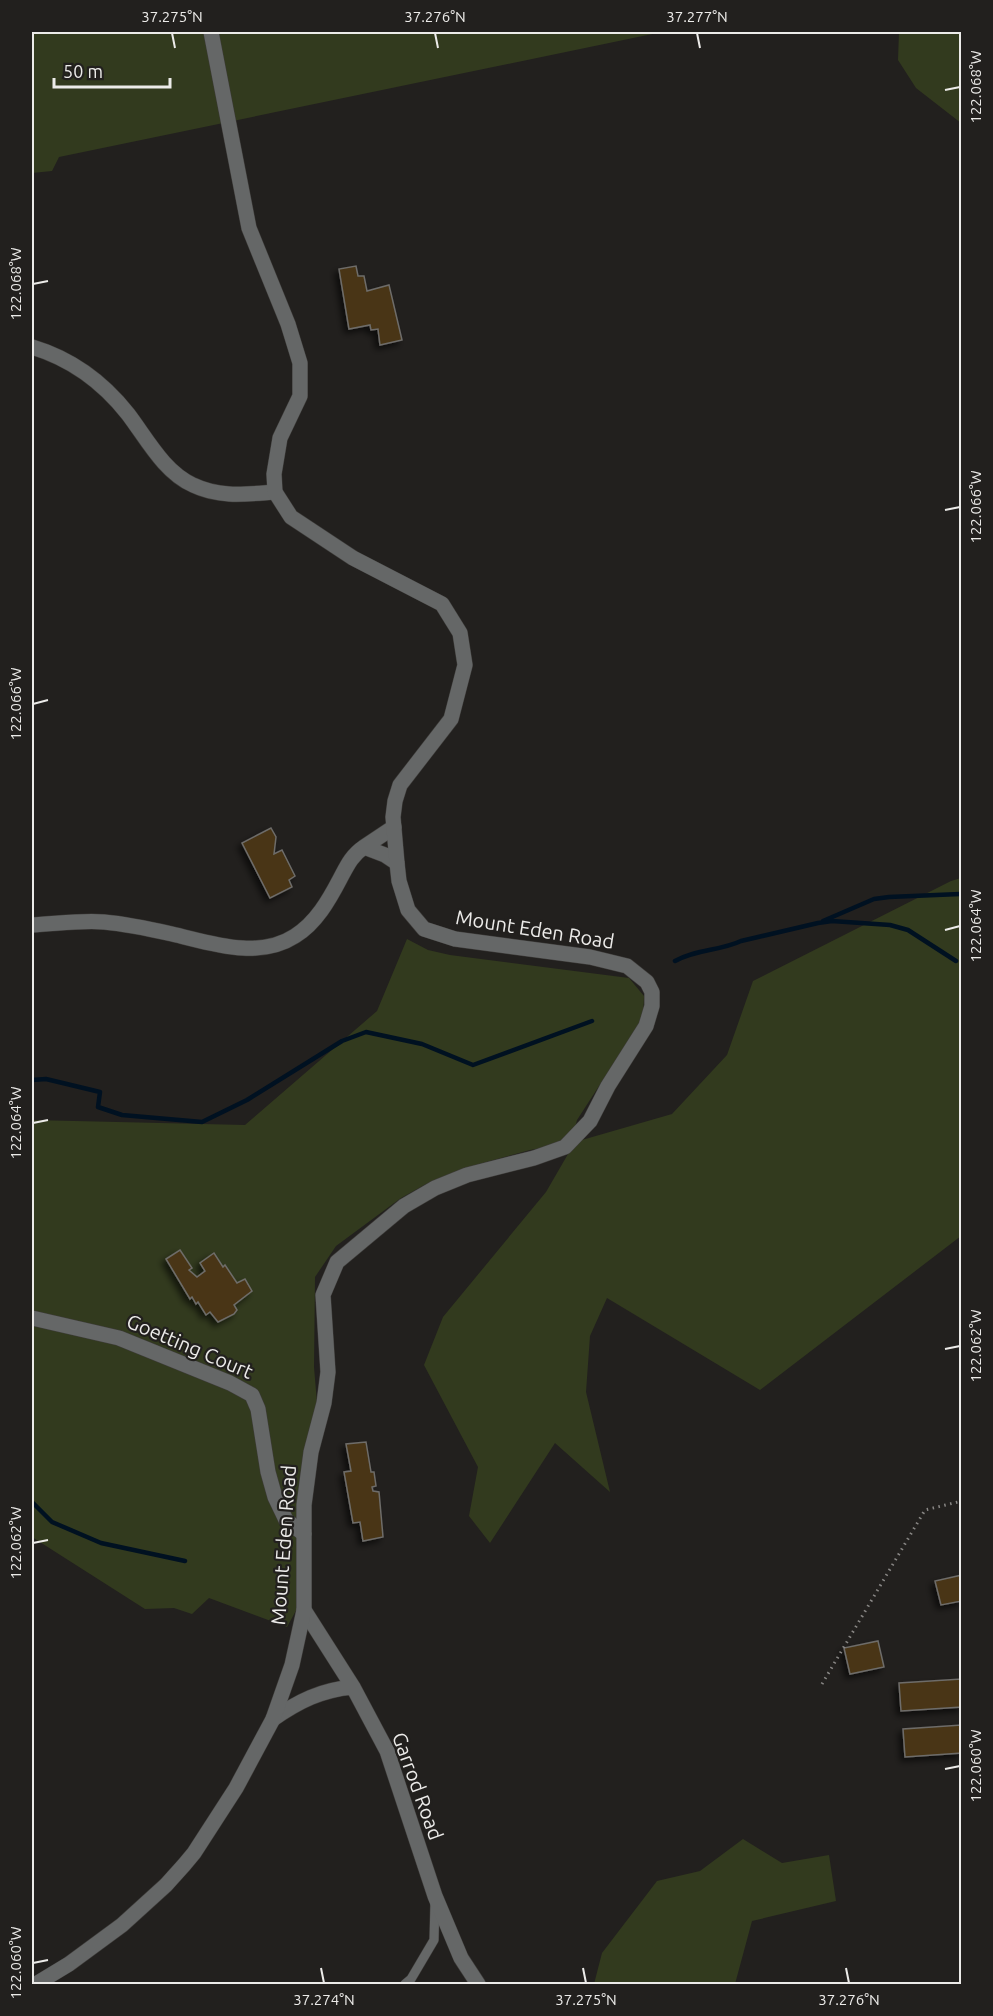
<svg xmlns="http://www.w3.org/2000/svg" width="993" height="2016" font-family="Ubuntu,sans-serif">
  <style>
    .green { fill: #323a1e }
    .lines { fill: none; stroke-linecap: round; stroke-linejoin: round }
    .stream { stroke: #001121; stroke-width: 4.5 }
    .building { fill: #483515; stroke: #6e6c69; stroke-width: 1.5; filter: url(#shadow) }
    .service-casing { stroke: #3e3c3a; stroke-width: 10 }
    .minor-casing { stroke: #3e3c3a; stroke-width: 16 }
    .tertiary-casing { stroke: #3e3c3a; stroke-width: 16 }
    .path { stroke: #898785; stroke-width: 3; stroke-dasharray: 1.5 4.5; stroke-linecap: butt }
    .service { stroke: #656767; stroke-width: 9 }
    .minor { stroke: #656767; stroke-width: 15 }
    .tertiary { stroke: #656767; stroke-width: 15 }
    .ticks { fill: none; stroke: #ecebe9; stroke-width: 2 }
    .labels { text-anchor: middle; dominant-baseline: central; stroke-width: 4.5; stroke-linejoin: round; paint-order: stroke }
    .street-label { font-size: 20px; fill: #ecebe9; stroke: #22201e }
    .neatline { fill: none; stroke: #ecebe9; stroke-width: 2 }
    .ticks-label { font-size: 15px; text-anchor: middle; fill: #ecebe9 }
  </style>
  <defs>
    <filter id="shadow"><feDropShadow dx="-4" dy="4" stdDeviation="3" flood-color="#0009"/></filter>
  </defs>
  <rect width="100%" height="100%" fill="#22201e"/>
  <path class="green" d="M32,32H662L59,157L52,171L32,173Z
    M899,32H961V123L916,88L898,60Z
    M961,878V1236L760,1390L607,1298L590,1336L586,1392L610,1492L555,1443L490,1543L469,1516L478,1467L424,1365L443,1317L546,1192L575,1142L672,1114L727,1055L753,981L951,881Z
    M407,939L428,950L450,955L629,978L644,996L643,1018L577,1120L571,1143L530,1150L472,1166L426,1184L401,1198L336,1246L315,1277L314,1367L317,1403L298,1607L287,1627L209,1598L192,1614L174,1608L145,1609L32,1537V1120L245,1125L377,1011Z
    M743,1839L782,1863L829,1855L836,1901L752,1921L735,1984H594L602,1953L657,1881L700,1871Z"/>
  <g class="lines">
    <path class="stream" d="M823,921L874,899L889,897L960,894
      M675,961C696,949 720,951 741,941L818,923L832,921L890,925L908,930L956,961
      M32,1080L46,1079L100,1092L98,1107L122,1115L202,1122L247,1100L342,1041L366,1032L422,1044L473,1065L592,1021
      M32,1502L52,1522L101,1543L185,1561"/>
  </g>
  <path class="building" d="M356,266L358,276H364L367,291L389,285L402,340L380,345L378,329L371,330L370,325L349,329L339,269Z
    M271,828L276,837L274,854L282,850L295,876L289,880L292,887L270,898L242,843Z
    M180,1250L192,1268L189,1270L197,1277L205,1271L200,1263L214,1253L223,1267L225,1265L237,1283L245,1279L252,1291L234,1305L237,1310L234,1314L218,1322L210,1312L206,1315L198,1302L196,1304L192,1297L190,1299L166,1259Z
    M366,1442L371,1472H374L376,1486L372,1487L373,1491L379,1492L383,1537L363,1541L360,1522L353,1523L344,1472L351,1471L346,1444Z
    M962,1575V1601L941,1605L935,1581Z
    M878,1641L884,1667L850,1674L844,1648Z
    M962,1679V1707L901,1711L899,1683Z
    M962,1725V1753L905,1757L903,1729Z"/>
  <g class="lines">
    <defs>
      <path id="service" d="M405,1984L411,1979L434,1940L435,1902"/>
      <path id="minor" d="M32,347C72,359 102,381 128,414C147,439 164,472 193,485C220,498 247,494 275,492
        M364,847L394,827
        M32,925C56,924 80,920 104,922C127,924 150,929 172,934C211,943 258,960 295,936C316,923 329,900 340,879C347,866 351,856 364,847L385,855L397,863
        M32,1318L119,1338L230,1383L252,1395L258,1409L268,1472L275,1497L286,1520L304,1534
        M304,1610L353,1687L387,1751L435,1896L461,1958L478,1984
        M273,1719C299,1701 321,1690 353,1687"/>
      <path id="tertiary" d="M36,1984L69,1964L122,1925L166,1885L184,1865L194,1853L236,1788L273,1719L292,1665L304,1610V1505L311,1452L324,1403L328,1372L323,1295L337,1262L404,1206L435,1188L467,1175L534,1158L565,1147L590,1121L608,1086L646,1026L652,1006V992L647,982L627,966L590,957L455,939L424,929L408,910L399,881L397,863L393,817L395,801L400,785L451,719L465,665L460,633L442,604L353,558L291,517L275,492L274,474L280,438L300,396V363L288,324L249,228L211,32"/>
    </defs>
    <use href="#service" class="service-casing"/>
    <use href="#minor" class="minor-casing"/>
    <use href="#tertiary" class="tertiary-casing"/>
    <path class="path" d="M822,1684L925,1510L962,1501"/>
    <use href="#service" class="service"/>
    <use href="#minor" class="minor"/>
    <use href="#tertiary" class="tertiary"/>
  </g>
  <path class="ticks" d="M172,33L175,48M435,33L438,48M697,33L700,48M945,90L960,87M33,284L48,281M945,510L960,507M33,704L48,700M945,930L960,926M33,1123L48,1120M945,1349L960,1346M33,1543L48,1540M945,1769L960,1766M33,1963L48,1960M321,1968L324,1983M583,1968L586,1983M846,1968L849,1983"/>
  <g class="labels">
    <g class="street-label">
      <text transform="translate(535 929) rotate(9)">Mount Eden Road</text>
      <text transform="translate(190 1346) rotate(23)">Goetting Court</text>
      <text transform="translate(283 1545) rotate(-86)">Mount Eden Road</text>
      <text transform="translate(418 1786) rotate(70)">Garrod Road</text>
    </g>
  </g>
  <rect width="993" height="2016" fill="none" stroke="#22201e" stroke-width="66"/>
  <path d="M54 78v9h116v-9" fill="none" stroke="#ecebe9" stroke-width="3"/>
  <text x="63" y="78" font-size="18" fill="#ecebe9" stroke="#22201e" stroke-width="4.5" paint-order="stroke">50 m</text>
  <rect x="33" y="33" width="927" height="1950" class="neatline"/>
  <g class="ticks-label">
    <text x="172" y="22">37.275°N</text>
    <text x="435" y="22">37.276°N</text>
    <text x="697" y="22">37.277°N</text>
    <text transform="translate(976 87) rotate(-90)" y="5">122.068°W</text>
    <text transform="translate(16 284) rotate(-90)" y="5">122.068°W</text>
    <text transform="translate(976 507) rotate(-90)" y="5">122.066°W</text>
    <text transform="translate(16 704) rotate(-90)" y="5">122.066°W</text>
    <text transform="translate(976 926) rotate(-90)" y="5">122.064°W</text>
    <text transform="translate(16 1123) rotate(-90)" y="5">122.064°W</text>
    <text transform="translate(976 1346) rotate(-90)" y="5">122.062°W</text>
    <text transform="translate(16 1543) rotate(-90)" y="5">122.062°W</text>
    <text transform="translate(976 1766) rotate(-90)" y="5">122.060°W</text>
    <text transform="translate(16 1963) rotate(-90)" y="5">122.060°W</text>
    <text x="324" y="2005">37.274°N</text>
    <text x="586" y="2005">37.275°N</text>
    <text x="849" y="2005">37.276°N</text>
  </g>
</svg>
